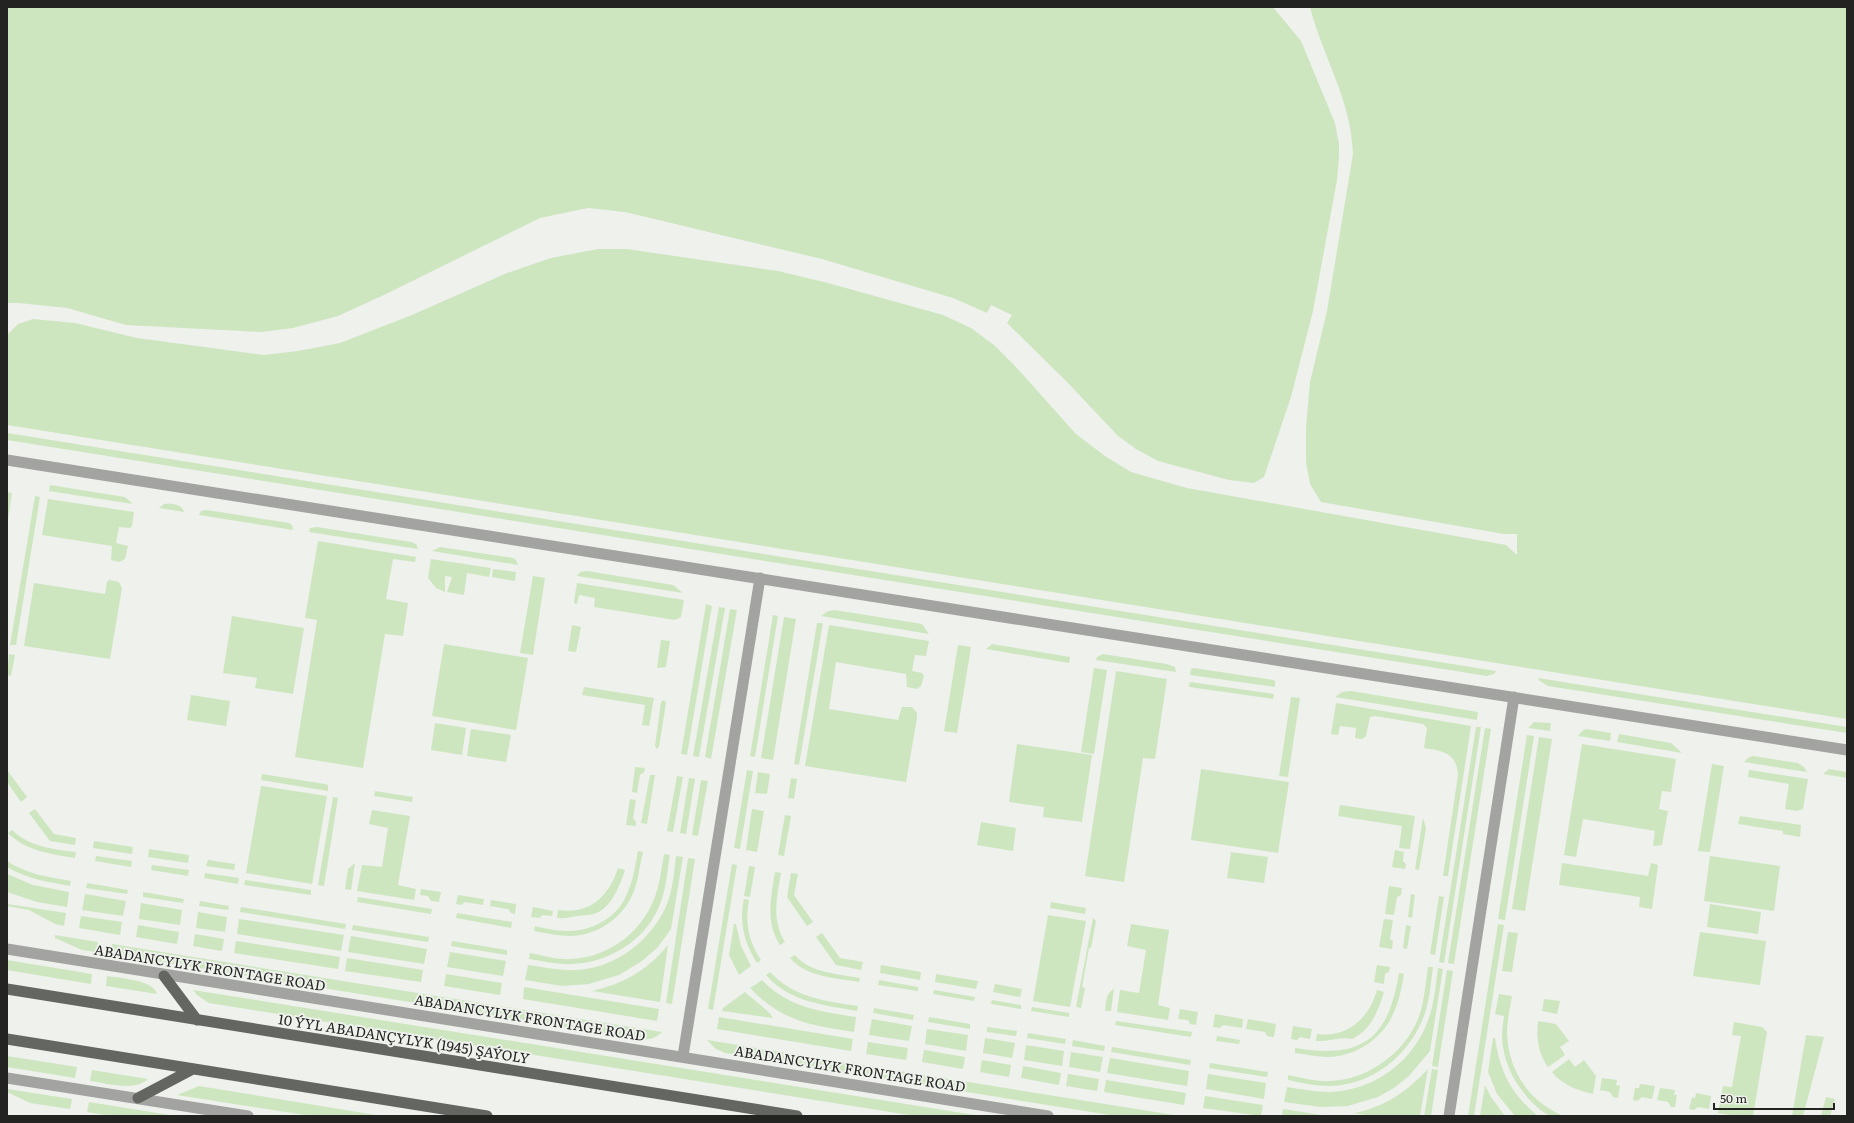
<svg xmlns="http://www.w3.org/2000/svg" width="1854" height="1123" font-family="Literata,serif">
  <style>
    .green { fill: #cee6c0 }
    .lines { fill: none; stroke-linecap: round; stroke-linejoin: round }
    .minor { stroke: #a3a4a2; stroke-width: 11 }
    .primary { stroke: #646662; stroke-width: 11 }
    .labels { text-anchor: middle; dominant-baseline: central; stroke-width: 4; stroke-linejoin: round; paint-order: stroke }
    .street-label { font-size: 14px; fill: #232422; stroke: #eef1ec }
  </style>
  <rect width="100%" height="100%" fill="#eef1ec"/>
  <path class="green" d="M7,7H1273L1301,41L1335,123L1339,144V157L1337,180L1313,311L1291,397L1264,477L1254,483L1229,480L1158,461L1136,449L1118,436L1068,383L1007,323L1012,315L991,305L987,313L953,298L822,259L625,212L588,208L540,218L386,294L338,316L293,328L262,332L126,325L67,308L19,303H7Z
    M1310,7H1847V719L7,425V335L18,324L33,319L75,323L137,338L264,355L298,351L340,343L412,315L507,273L551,258L598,249H627L778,271L828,283L943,315L971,328L994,345L1015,366L1076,434L1105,456L1131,472L1187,488L1506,545L1517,555V534H1504L1321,502L1310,484L1306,462V428L1310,382L1327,311L1353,154C1351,99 1323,58 1310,7Z
    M7,433L1496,671L1494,674L1487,676L7,440Z
    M50,485L125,497L133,504L49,491Z
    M8,492L12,493L7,526V497Z
    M35,496L40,497L16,645H10Z
    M48,499L134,512L132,526L130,528L119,527L116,543L128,546L125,559L119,562L111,560L112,546L42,535Z
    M164,504C172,503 182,504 184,512L159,508Z
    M207,510L289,523L292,525L293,530L199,515L201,511Z
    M317,527L411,542L416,544L418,549L309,532L310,528Z
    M318,541L416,557L415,562L393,559L386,599L408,603L403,636L385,634L363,768L295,757L317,620L305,618Z
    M440,547L513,558L516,560L518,565L432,551Z
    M431,559L491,568L489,577L467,573L464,595L447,592L452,577L445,576V592L436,588L428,578Z
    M493,569L516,572L515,581L492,577Z
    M587,571L673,585L683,593L577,576L580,572Z
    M533,576L545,578L533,655L520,653Z
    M109,580L119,582L122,588L110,659L24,646L34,583L105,594L107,582Z
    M577,583L684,600L681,617L675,620L594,607L595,598L579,595L577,604H575L574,601Z
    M706,604L712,606L687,755L681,754Z
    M719,607L725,608L699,757L693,756Z
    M730,609L737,610L711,759L705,757Z
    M835,610L922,624L929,634L821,616L828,611Z
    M773,615L778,616L755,757L750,756Z
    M232,616L304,628L293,694L255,688L257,678L223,673Z
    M784,617L796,619L773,760L761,758Z
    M817,623H823L799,765L794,764Z
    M572,625L581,627L576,652L568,651Z
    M829,625L929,641L926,656L915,655L912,671L922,673L924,676L921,686L917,689L907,687L906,674L836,662L829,709L898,720L902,707H912L917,713V718L906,782L805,766Z
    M661,640L670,641L666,667L657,668Z
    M444,644L528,658L516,730L432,716Z
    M992,644L1070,657L1069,663L986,649Z
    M958,645L971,647L957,733L944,731Z
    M9,654L15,655L11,676L7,675Z
    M1103,654L1167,664L1175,667L1176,672L1096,660L1097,657Z
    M1094,668L1107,670L1094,754L1081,752Z
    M1194,668L1273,680L1275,681V687L1190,675L1191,669Z
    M1116,671L1167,679L1155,759L1143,758L1124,882L1085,876Z
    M1538,678L1847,727V733L1548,686L1540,681Z
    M1190,682L1274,694L1273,699L1189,687Z
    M584,687L654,698L649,726L642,725L645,705L582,695Z
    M1351,691L1478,712L1477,720L1335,697L1342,692Z
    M191,695L230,701L226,726L187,720Z
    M1291,697L1300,698L1288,777L1279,776Z
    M664,700L666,703L659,747L657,749L655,746L661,702Z
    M1336,703L1471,726L1448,876H1443L1458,775C1457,753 1443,751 1424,748L1427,728L1423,724L1375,716L1370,717L1366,736L1362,739L1355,738L1356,728L1340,726L1338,735L1331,734Z
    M1534,722L1551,723L1550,731L1528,728Z
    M435,723L466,728L462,755L431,750Z
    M1476,727H1481L1444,963L1439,962Z
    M1485,728L1491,729L1454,964L1448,963Z
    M471,729L511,735L506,762L467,756Z
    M1586,729L1611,733L1610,741L1578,736L1582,731Z
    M1619,734L1671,743L1682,753L1617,742Z
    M1527,735L1534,736L1505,920L1498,919Z
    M1539,737L1552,739L1525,911L1512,909Z
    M1017,744L1092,755L1082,822L1043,817L1044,807L1009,802Z
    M1582,744L1676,759L1671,792L1662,791L1659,809L1668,811L1662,845L1653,846L1655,831L1583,819L1576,857L1564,855Z
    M1753,756L1798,763L1804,767L1807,772L1744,762L1748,758Z
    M1712,764L1724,766L1710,852L1698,851Z
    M635,767L645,768L644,772L640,775L637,793L632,792Z
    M1201,769L1289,782L1278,853L1191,840Z
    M1829,769L1847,772V778L1823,774Z
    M7,770L27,797L21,802L7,782Z
    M747,770L753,771L740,849L734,848Z
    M1749,770L1808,779L1803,809L1797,811L1785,809L1789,784L1748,777Z
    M758,772L770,774L767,794L755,793Z
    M262,774L325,784L328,785V791L261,780Z
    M650,775H655L647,824L641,823Z
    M677,776L683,777L673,832L667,831Z
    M689,778L695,779L686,834L680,833Z
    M791,778L797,779L794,799L788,798Z
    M701,780L708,781L698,836L692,835Z
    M261,786L327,796L312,884L246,873Z
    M375,791L413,797L412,802L374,796Z
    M333,797L338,798L324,886L318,885Z
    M630,799L636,800L633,818L636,822V826L626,825Z
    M1340,805L1415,816L1410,849L1399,848L1402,826L1338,816Z
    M35,809L54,834L76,838L75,845L50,841L29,813Z
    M752,809L764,811L757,852L746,850Z
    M372,810L410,816L398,885L416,889L414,900L357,891L362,865L382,867L388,828L369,824Z
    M785,815L791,816L784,856L778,855Z
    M1740,816L1801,825L1800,837L1783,834V831L1738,824Z
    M1423,818L1426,828L1419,870L1415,869Z
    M981,822L1016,828L1013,851L977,845Z
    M12,830C30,847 52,849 76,852L75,858C50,854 26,851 8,833Z
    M94,841L133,847L132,854L93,848Z
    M149,849L189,855L188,863L148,857Z
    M1395,850L1404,852L1403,861L1406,864L1405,869L1392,867Z
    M638,851L643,852C640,863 639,875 636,885C628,914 600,936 570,936C558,936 546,933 534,931L535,926C545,928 555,931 565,931C590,932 616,919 626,896C633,882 635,867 638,851Z
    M1231,852L1268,857L1264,883L1227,878Z
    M664,854L670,855C667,873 666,892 658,909C643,942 607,963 572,964C558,965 543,961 529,959L530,953C544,956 558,960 572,959C608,957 641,933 654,899C660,885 661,870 664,854Z
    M96,856L132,861L131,867L95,861Z
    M676,856L683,857L671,929L658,947L642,961L619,975L589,984L562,986L525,980L528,965C544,967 560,971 577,970C616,968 652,940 667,904C673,889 674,872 676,856Z
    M1710,856L1780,866L1774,911L1704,901Z
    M688,858L695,859L672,1004L666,1003Z
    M208,860L235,864L234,870L206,866Z
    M7,861C27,874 48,877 71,881L70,886C48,882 27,879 7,867Z
    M355,863L351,890L345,889L348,869Z
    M1562,863L1648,876L1651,863L1658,865L1652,909L1639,907L1640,897L1559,885Z
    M732,864L737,865L713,1010L708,1009Z
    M152,865L189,870L188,876L151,870Z
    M749,866L755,867L750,897L744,896Z
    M618,868L625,870C619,888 609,914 588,915C577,915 568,919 557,918L558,910C590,915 609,896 618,868Z
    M775,872L781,873C777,897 771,920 785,942L780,945C765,922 771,897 775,872Z
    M205,873L239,878L238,884L204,878Z
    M791,873L798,874L794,895L813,922L807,926L787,897Z
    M7,874L33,885L69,892L67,907L37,902L7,892Z
    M245,880L311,890V895L244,885Z
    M87,883L128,890L127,894L86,888Z
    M1389,886L1402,888L1401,895L1397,897L1394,915L1385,914Z
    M421,889L441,892L439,902L431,901L428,896L420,895Z
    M143,892L184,899L183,903L143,897Z
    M85,894L126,901L123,916L82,910Z
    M1411,894L1415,895L1412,918L1408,917Z
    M458,895L484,899L483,905L465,902L461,905L456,904Z
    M1439,896L1444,897L1435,955L1430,954Z
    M358,897L432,909L431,914L357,902Z
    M744,899L749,900C745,922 748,941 761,960L757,963C744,943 739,922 744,899Z
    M491,900L516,904L515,914L511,913L508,909L490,906Z
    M200,901L229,906L228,910L199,906Z
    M1051,902L1086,908L1085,914L1050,908Z
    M141,903L182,910L180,925L139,919Z
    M7,904L66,913L64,926L55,924L29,910L7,906Z
    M1710,904L1761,912L1758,934L1707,927Z
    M241,907L346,924L345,929L240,912Z
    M533,907L553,911L552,916L543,915L539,918L531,917Z
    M198,912L227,917L225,932L196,928Z
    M457,913L512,922L511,928L456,918Z
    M1048,915L1086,921L1070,1007L1033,1001Z
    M81,916L122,922L120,935L79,928Z
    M1093,918L1096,921L1091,948H1089L1082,987L1085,988L1081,1008L1076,1007Z
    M239,919L344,935L341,951L237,934Z
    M1384,919L1393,920L1390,939L1393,941L1392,949L1379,947Z
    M734,924H736L741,946L751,966L739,975L729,955Z
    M1131,924L1169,930L1158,1005L1170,1008L1168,1020L1117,1012L1120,990L1139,993L1146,950L1127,946Z
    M1498,924L1504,925L1474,1116H1468Z
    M138,925L179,932L177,944L136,937Z
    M353,925L429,937L428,942L352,930Z
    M1406,925L1411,926L1407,949L1403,948Z
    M1508,932L1518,933L1512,972L1502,971Z
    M1700,932L1766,941L1760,985L1693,976Z
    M822,933L840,958L863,962L861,970L836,965L816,937Z
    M195,934L224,939L222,951L193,946Z
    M55,935L98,942L96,952L82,950L55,938Z
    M351,936L427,949L424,964L348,952Z
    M236,941L340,957L338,969L234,953Z
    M452,941L507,950V955L451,946Z
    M112,944L662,1032C655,1039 648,1040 640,1039L111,954Z
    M668,945L660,1002L592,991C623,984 648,970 668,945Z
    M450,952L506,961L503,976L447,967Z
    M795,955C810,973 838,974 860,978L859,982C836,978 806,977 790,958Z
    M347,958L423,970L421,982L345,971Z
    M7,960L92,974L91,984L7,970Z
    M881,965L921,972L920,980L880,973Z
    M1377,965L1390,967L1389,972L1385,974L1384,984L1374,982Z
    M1428,967H1433C1431,981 1430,996 1426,1010C1413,1052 1375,1085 1330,1086C1316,1086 1301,1083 1288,1080V1075C1302,1078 1317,1082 1331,1081C1372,1079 1413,1047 1422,1006C1425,993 1426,980 1428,967Z
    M1438,968L1443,969L1430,1051L1409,1076L1394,1088L1378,1097L1348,1106L1321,1107L1284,1102L1287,1087C1301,1089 1315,1092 1329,1092C1377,1091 1419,1057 1431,1011C1435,997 1436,982 1438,968Z
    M1447,970L1453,971L1438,1067L1432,1066Z
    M770,972C794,998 826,1001 858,1006L857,1011C824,1005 789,1002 766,975Z
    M1399,973L1404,974C1402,985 1400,997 1396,1007C1386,1036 1359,1056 1328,1057C1317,1057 1306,1054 1295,1053V1048C1362,1059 1388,1040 1399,973Z
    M446,974L502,983L500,995L444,986Z
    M936,974L978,981L976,989L935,982Z
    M107,976C120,978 154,980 157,994L106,986Z
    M762,980C789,1008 819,1011 856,1017L854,1032C810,1025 783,1022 750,988Z
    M879,980L918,987V991L878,985Z
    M995,984L1022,989L1020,997L993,992Z
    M524,987L659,1009L657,1021L523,999Z
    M1114,989L1111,1011H1105C1106,1002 1106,993 1114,989Z
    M193,990L981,1116H915L209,1003L197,995Z
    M934,990L975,997L974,1001L933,994Z
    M1377,990L1384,992C1378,1011 1371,1030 1352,1039C1342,1036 1327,1042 1316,1041L1317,1034C1348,1038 1369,1018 1377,990Z
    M745,992C751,998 771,1012 773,1018L722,1011L723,1008Z
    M1499,994L1512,996C1510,1008 1507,1021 1507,1033C1508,1070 1529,1102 1564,1116C1560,1116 1555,1117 1551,1116C1547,1115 1542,1111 1538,1108C1518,1090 1503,1065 1502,1037C1502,1030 1503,1023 1504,1016L1495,1014Z
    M1544,999L1560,1001L1557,1014L1542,1011Z
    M992,1000L1021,1005V1009L991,1004Z
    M1032,1007L1069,1013V1017L1031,1011Z
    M874,1008L914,1015L913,1020L873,1013Z
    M1180,1009L1198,1012L1196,1025L1190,1024L1188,1020L1178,1019Z
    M1215,1014L1243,1019L1242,1028L1223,1025L1220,1028L1213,1027Z
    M719,1017L853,1039L851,1051L717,1029Z
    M929,1017L970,1024V1029L928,1022Z
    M872,1019L912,1026L909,1041L869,1035Z
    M1248,1019L1276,1024L1274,1037L1267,1036L1265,1032L1246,1029Z
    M1116,1021L1192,1032L1191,1037L1115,1025Z
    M1538,1021L1556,1024L1569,1041L1560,1047L1565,1055L1548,1067C1538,1053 1536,1038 1538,1021Z
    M1734,1022L1762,1027L1767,1032L1753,1116H1736L1718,1113L1723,1086L1732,1087L1741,1036L1732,1035Z
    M1293,1026L1312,1029L1310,1039L1300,1037L1297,1040L1291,1039Z
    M987,1027L1017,1031L1016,1036L987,1032Z
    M927,1029L968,1035L966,1051L925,1044Z
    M1028,1033L1066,1039L1065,1044L1027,1038Z
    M1806,1035L1824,1037L1803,1116H1792Z
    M1217,1036L1240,1040L1239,1044L1216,1041Z
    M985,1038L1015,1043L1012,1058L983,1053Z
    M1493,1038H1495C1500,1072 1511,1094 1538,1116H1515L1497,1094L1488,1072Z
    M707,1040L1180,1116H1116L725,1053L716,1049Z
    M1073,1040L1105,1046L1104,1051L1072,1046Z
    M868,1042L908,1048L906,1060L866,1054Z
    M1026,1045L1064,1051L1062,1066L1024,1060Z
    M1112,1047L1191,1060L1190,1065L1111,1052Z
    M924,1050L965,1057L963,1069L922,1062Z
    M1071,1052L1103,1057L1100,1072L1069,1067Z
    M7,1056L77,1067L75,1078L7,1067Z
    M1110,1058L1189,1071L1187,1086L1107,1073Z
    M1569,1059L1575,1067L1584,1060L1596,1076L1593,1094C1577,1090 1562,1085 1552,1072Z
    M982,1060L1011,1065L1009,1077L980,1072Z
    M1210,1063L1268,1072L1267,1077L1209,1068Z
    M1023,1066L1061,1073L1059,1085L1021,1078Z
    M1428,1069L1420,1116H1370L1354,1113C1383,1108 1408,1091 1428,1069Z
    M1432,1069L1438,1070L1431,1116H1424Z
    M92,1070L148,1079C134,1092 107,1083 90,1081Z
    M1068,1074L1099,1079L1097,1091L1066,1086Z
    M1208,1074L1266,1083L1264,1099L1206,1089Z
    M1602,1078L1617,1080L1616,1085L1620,1086L1618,1098L1613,1097L1610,1092L1600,1090Z
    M1106,1080L1186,1093L1184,1105L1104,1092Z
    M1640,1084L1655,1086L1652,1099L1642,1097L1637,1101L1633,1100L1635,1088H1639Z
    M1485,1085L1491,1097L1505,1116H1480Z
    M199,1086L382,1116H311L177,1095Z
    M1660,1088L1675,1090L1674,1095H1677L1675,1107H1671L1668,1102L1657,1100Z
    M7,1089L72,1099L70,1109L30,1103L7,1092Z
    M1696,1093L1711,1096L1709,1109L1698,1107L1694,1110L1689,1109L1692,1097L1695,1098Z
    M1205,1096L1263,1105L1261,1116L1203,1108Z
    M1826,1097L1835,1099L1830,1116H1821Z
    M89,1102L176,1116H111L87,1112Z
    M1283,1109L1328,1116H1282Z"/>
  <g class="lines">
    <path class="minor" d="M7,460L1847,750
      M7,949L1048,1116
      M683,1056L760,578
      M7,1078L248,1116
      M1449,1116L1514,697"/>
    <path class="primary" d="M164,976L197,1020
      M7,989L797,1116
      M7,1039L487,1116
      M138,1098L193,1069"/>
  </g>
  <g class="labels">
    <g class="street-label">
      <text transform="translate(210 967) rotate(9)">ABADANCYLYK FRONTAGE ROAD</text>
      <text transform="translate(530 1017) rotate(9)">ABADANCYLYK FRONTAGE ROAD</text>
      <text transform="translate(404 1038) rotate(9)">10 ÝYL ABADANÇYLYK (1945) ŞAÝOLY</text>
      <text transform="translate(850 1068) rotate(9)">ABADANCYLYK FRONTAGE ROAD</text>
    </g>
  </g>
  <rect width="1854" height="1123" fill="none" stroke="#232422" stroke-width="16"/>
  <path d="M1714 1103v6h120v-6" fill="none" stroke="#232422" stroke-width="2"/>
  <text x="1720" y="1103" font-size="12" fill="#232422" stroke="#eef1ec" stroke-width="3" paint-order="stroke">50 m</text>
</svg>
